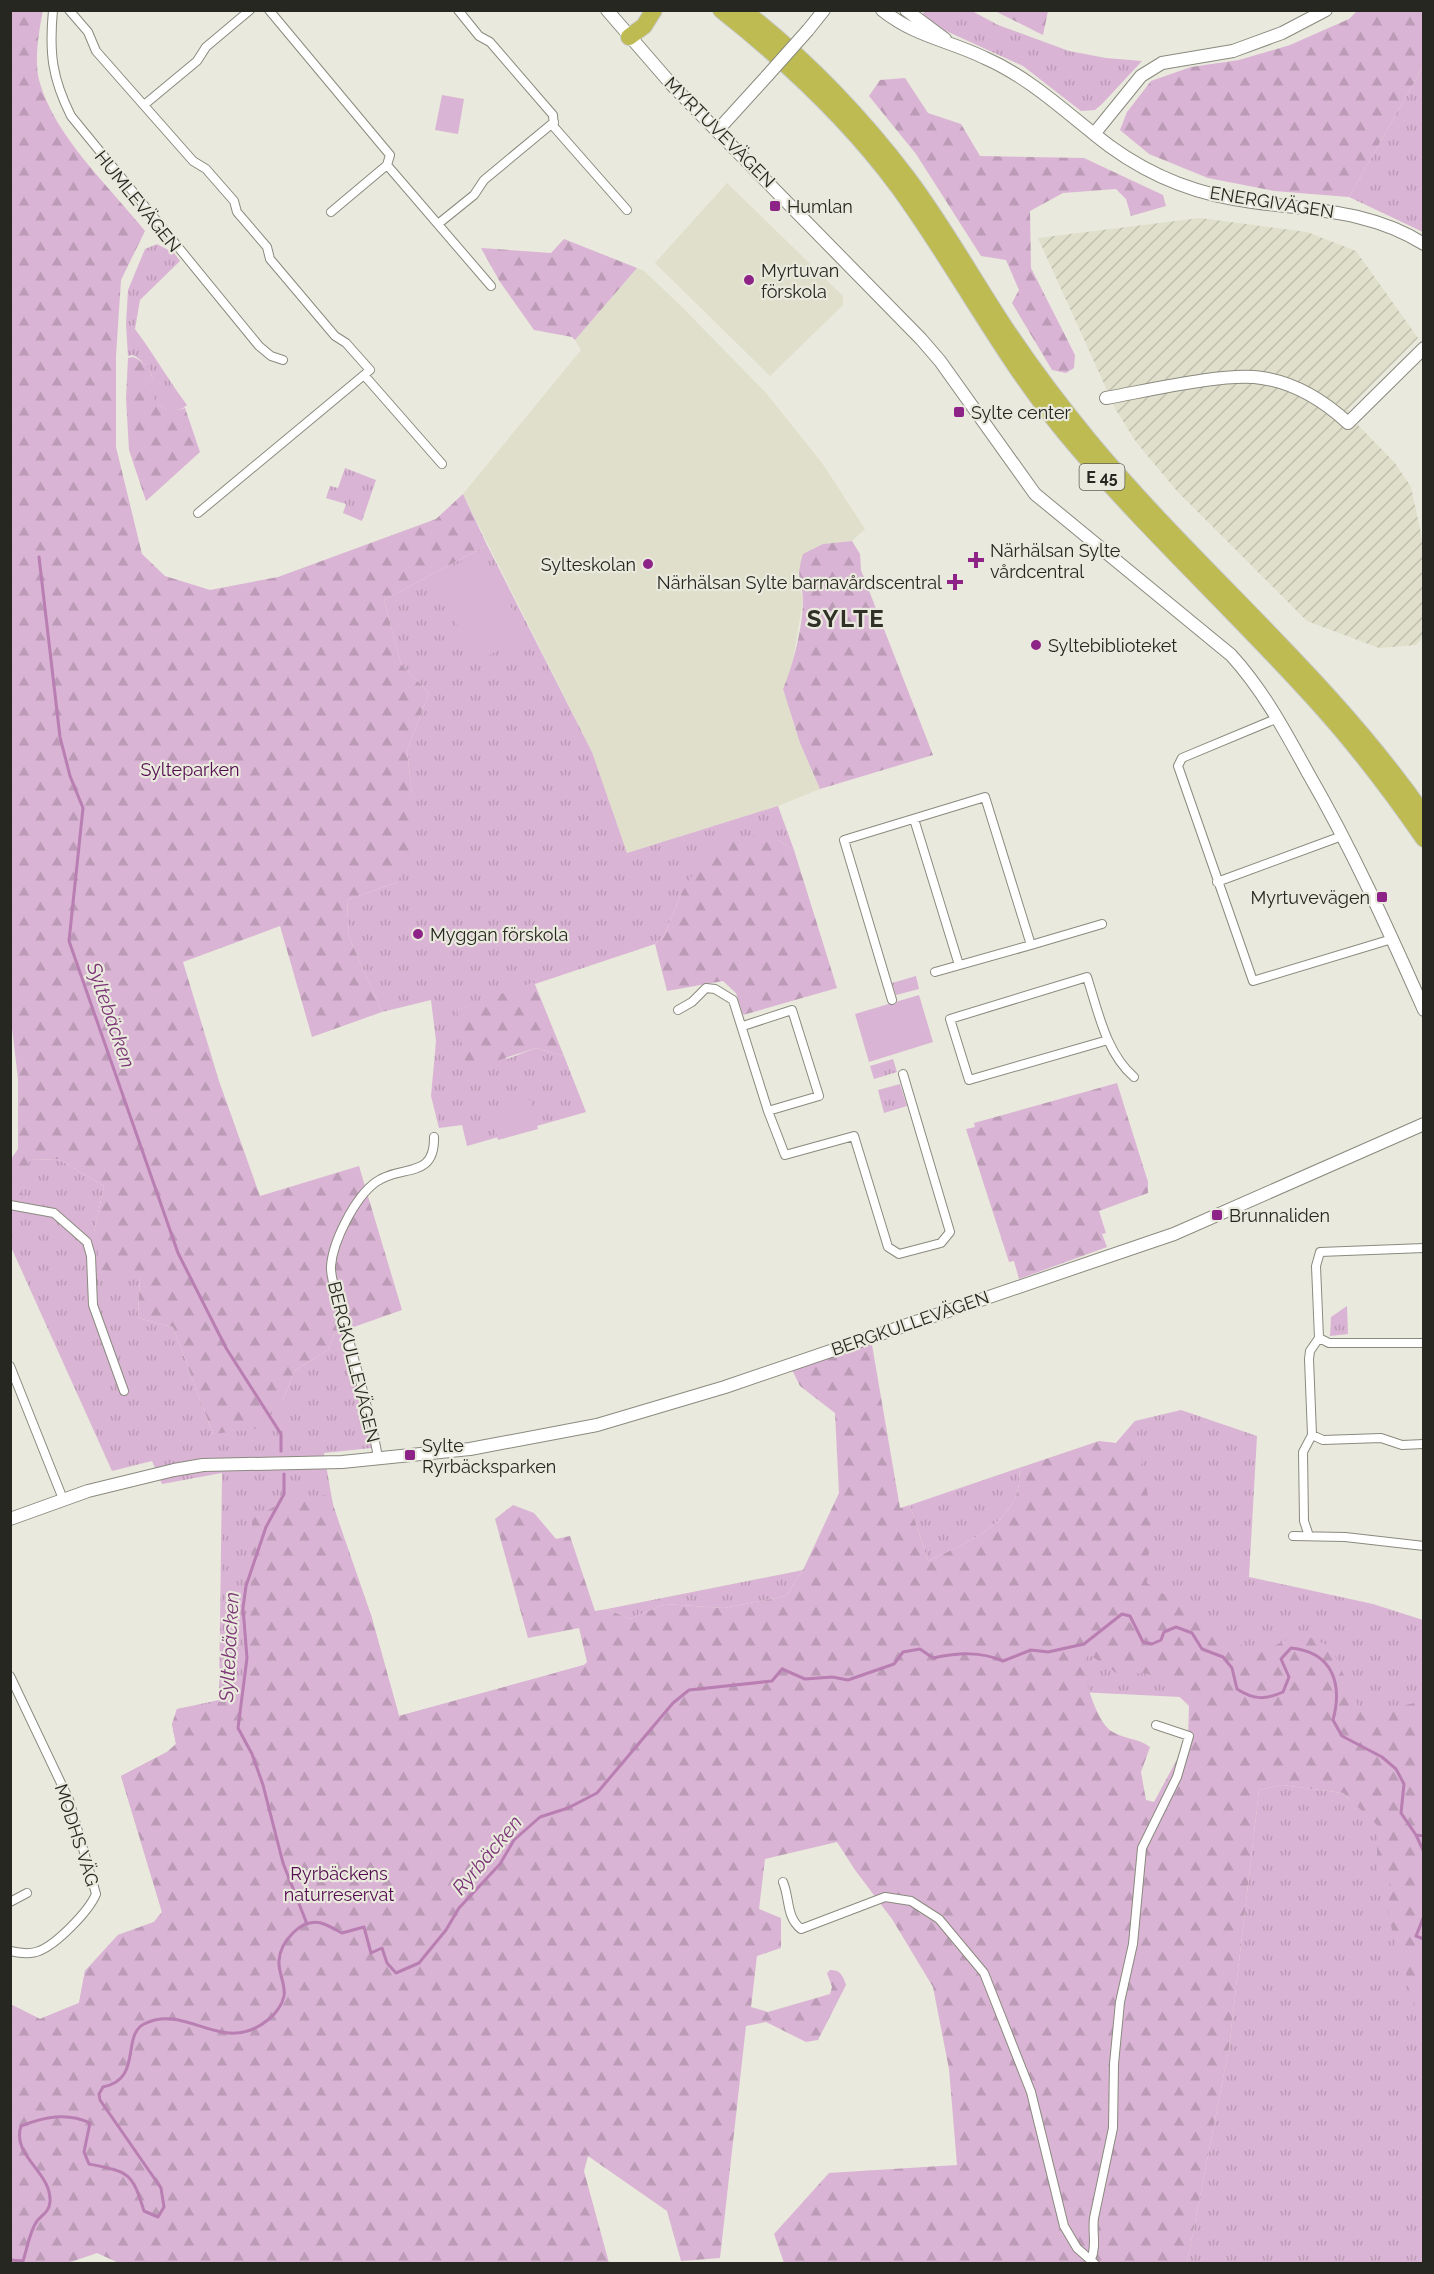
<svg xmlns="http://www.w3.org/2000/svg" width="1434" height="2274" font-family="Raleway,sans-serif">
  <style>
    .built { fill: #dfdfcb }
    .industrial { fill: url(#industrial-furrows) }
    .grass { fill: url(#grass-tufts) }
    .forest { fill: url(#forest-firs); fill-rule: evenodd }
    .pitch { fill: #dab4d4 }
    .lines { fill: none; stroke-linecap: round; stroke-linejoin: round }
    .stream { stroke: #b97eb2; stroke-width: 3 }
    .street-casing { stroke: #8a8a7f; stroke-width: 10 }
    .secondary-casing { stroke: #8a8a7f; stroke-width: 14 }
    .highway-casing { stroke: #c7c7c6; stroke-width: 18 }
    .street { stroke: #fff; stroke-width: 8 }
    .secondary { stroke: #fff; stroke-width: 12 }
    .highway { stroke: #bdbb52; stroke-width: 16 }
    .secondary-bridge-casing { stroke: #8a8a7f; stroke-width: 14; stroke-linecap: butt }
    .secondary-bridge { stroke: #fff; stroke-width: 12 }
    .poi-dot { fill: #8e2387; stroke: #e9e9dd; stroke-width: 2 }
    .labels { text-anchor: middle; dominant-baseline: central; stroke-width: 4.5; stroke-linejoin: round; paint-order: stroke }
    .shield { fill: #e9e9dd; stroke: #61615a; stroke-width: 1.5 }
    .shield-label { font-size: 16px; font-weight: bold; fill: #272722 }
    .street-label { font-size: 18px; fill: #272722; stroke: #e9e9dd }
    .poi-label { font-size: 18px; fill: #272722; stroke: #e9e9dd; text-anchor: start }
    .park-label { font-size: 18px; fill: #540b50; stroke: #e9e9dd }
    .water-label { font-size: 20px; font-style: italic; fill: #7c3576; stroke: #e9e9dd }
    .district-label { font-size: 24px; font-weight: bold; letter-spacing: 1.5px; fill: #303027; stroke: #e9e9dd }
  </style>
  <defs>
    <pattern id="industrial-furrows" width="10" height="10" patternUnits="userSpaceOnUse" patternTransform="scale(1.5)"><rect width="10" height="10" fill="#dfdfcb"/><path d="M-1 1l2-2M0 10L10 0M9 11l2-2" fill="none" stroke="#bfbfae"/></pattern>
    <pattern id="grass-tufts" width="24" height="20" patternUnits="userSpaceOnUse" patternTransform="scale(1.5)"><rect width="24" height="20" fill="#dab4d4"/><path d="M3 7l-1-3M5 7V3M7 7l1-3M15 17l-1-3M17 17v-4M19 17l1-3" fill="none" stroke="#bb9bb6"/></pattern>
    <pattern id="forest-firs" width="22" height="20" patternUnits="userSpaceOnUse" patternTransform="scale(1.5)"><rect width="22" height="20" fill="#dab4d4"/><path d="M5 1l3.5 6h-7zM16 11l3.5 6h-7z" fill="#bb9bb6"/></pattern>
  </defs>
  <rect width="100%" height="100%" fill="#e9e9dd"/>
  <path class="built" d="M727,183L843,296V305L770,376L655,263Z
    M637,268L644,271L681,306L766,393L822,463L865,529L852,541L823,544L797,574L803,600L791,671L783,689L800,743L820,789L778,806L627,853L592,752L463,494L581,350L575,340Z"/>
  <path class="industrial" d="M1200,218L1307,232L1356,251L1418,338L1348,409L1354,421L1395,463L1411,487L1424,548L1423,637L1416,645L1379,648L1307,621L1177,491L1136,442L1116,410L1038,238Z"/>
  <path class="grass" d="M925,11H972L998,25L1069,51L1106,58L1142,61L1102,104L1095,110L1081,111L1023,66L944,30L922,15Z
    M1423,67V232L1349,197Z
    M157,244L174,253L180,261L140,300L135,329C154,354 168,380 187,405C174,417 154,407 150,391C150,386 153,381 152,376C149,366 141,360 133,355L128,356L126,324L128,290L145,249Z
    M345,468L376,480L362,521L343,513L346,504L326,498L330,486L338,488Z
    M487,545L592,752L627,853L778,806L794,850L778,840L681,894L664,936L655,944L457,1010L507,1059L536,1048L564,1056L586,1112L467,1146L462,1125L439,1128L431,1096L436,1041L431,1000L382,1012L349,937L347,900L398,882L412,794L407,750L429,693L401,664L384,600Z
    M916,976L919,989L896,995L892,983Z
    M893,1059L897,1072L874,1079L870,1066Z
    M900,1084L907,1106L884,1113L878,1090Z
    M58,1159L104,1186L94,1232L140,1274L138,1318L173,1327L213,1434L281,1405L295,1370L328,1350L334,1334L349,1329L381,1447L324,1453L333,1505L371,1615L399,1716L584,1665L658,1609L721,1618L1078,1539L1116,1443L1135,1421L1181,1410L1257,1436L1249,1577L1373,1604L1423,1620V2263H1187L1229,2048L1259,1790L1282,1785L1343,1793L1350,1800L1339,1785L1201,1698L1058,1691L838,1839L763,1856L121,2249L11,2263L10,2004L40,2019L79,2003L85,1971L118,1935L154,1922L162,1912L121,1776L167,1752L176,1744L172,1724L177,1709L219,1700L222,1473L162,1484L152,1461L112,1471L11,1247V1195L21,1194L29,1160Z
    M1347,1306L1348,1334L1330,1336L1331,1317Z
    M1019,1468C1026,1520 966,1543 928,1561L910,1505Z
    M803,1570L786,1596L724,1608L665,1604L630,1619L607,1609Z"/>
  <path class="forest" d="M43,10C39,31 34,59 39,80C54,136 109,186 145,231L121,280L116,356V447L142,554L165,576L210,590L278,577L436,519L463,494L487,545L384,600L401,664L429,693L407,750L412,794L411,850L398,882L347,900L349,937L382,1012L312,1037L280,926L183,962L219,1081L260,1196L359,1166L402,1310L334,1334L328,1350L295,1370L281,1405L255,1429L213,1434L173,1327L138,1318L140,1274L101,1270L94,1232L104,1186L58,1159L30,1160L21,1195H11V1159L18,1149V1079L10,1011V11Z
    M1358,10L1423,11V67L1349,197L1274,191L1208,178L1149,154L1120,130L1127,112L1151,81L1191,67L1239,60L1290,45L1349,19Z
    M995,11H1048L1043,35Z
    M905,78L928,113L961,124L980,156L1084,158L1163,195L1166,206L1131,216L1126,199L1116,189L1063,193L1030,211L1031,268L1075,355L1074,368L1066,373L1052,370L1012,303L1019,290L1006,260L981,256L916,154L869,96L880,80Z
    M564,239L637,268L575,340L572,337L534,330L500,282L481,248L551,253Z
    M133,357C142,361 150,366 152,377C153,382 150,387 151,391C155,408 170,413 185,408L200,452L146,501L129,450L126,398L128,358Z
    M852,541L860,554L861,570L933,755L820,789L800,743L783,689C793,666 803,626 803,600C802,577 795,581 803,554L823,544Z
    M762,835L778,840L794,850L837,988L743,1015L736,993L723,981L667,991L655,944L664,936L681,894L708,849L727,837Z
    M534,982L564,1056L536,1048L468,1070L463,1053L457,1010Z
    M1117,1083L1148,1182V1193L1099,1211L1106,1233L1102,1234L1107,1247L1019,1279L1014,1261L1009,1262L966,1129L975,1127L974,1123Z
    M871,1339L900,1508L910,1505L928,1561C966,1543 1026,1520 1019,1468L1099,1441L1116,1443L1135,1421L1151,1514L1147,1583L1256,1655L1300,1633L1331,1647L1362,1715L1423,1701V2052C1419,2030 1415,2007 1409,1984C1401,1955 1381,1916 1392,1886L1377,1871V1825L1343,1793L1282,1785L1259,1790L1229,2048L1187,2263H784L774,2234L829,2173L957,2165L949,2069L933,1987L892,1919L855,1870L837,1842L765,1859L759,1909L781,1918V1948L757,1956L751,2007L768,2012L830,1994L832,1987L827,1973L830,1970C841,1970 843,1976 846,1985L818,2040L806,2042L766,2022L746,2026L720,2258L681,2261L667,2211L588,2156L584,2171L609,2263L121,2264L97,2253L68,2263H11L10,2004L40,2019L79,2003L85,1971L118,1935L154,1922L162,1912L121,1776L167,1752L176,1744L172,1724L177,1709L249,1697L252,1519L279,1504L330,1494L346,1549L371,1615L399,1716L584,1665L587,1662L579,1628L528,1638L495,1519L513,1505L534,1513L556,1539L570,1536L595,1611L607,1609L630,1619L665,1604L724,1608L786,1596L803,1570L839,1493L835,1413L800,1386L792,1370ZM1090,1655L1118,1674L1145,1673L1161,1679L1189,1706L1188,1739L1154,1802L1146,1800L1141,1772L1150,1747C1138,1738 1123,1739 1111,1731C1097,1722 1081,1674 1085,1658Z"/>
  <path class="pitch" d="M442,95L464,99L458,134L435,130Z
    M482,551L526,636L476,662L433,577Z
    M919,995L933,1042L869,1062L855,1014Z
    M530,1100L538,1129L498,1140L490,1110Z"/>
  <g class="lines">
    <path class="stream" d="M39,557L60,737L70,776L83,808L69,941L178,1253L226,1348L281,1434V1451
      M284,1474V1494L266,1527L246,1586L243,1608L247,1658L238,1728L252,1754L263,1785L283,1863L307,1924
      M1416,1835L1424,1836
      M1424,1916L1416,1936L1424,1939
      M10,2260L23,2261C27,2249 30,2230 37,2221C43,2214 49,2212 50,2202C52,2172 11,2156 21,2126C44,2117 67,2112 90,2123L84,2152L89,2164C129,2172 132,2172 144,2211L158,2217L164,2207L161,2188L100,2100L99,2094L103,2087C143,2079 121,2036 144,2024C187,2002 223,2058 269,2019C276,2013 282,2005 284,1996C286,1985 278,1972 279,1961C280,1942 301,1918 321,1923C328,1925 336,1930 342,1933L364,1927L371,1953L382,1948L387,1963L396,1973L419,1963L446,1930L459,1908L500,1864L514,1840L540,1817L568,1808L597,1793L673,1703L689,1690L772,1681L782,1669L805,1679L832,1677L848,1680L894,1664L903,1652L920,1649L933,1658C958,1653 980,1651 1003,1661L1031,1650L1048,1652L1084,1644L1122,1614L1130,1616L1143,1642L1152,1644L1161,1640L1164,1632L1176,1627L1192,1633L1202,1649L1223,1657L1232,1668L1237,1689C1254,1700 1265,1700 1283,1692L1289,1677L1281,1659L1291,1648C1332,1652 1343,1683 1333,1720L1342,1736L1382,1757L1396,1769L1404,1784L1401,1813L1416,1835L1424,1852"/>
    <defs>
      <path id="street" d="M53,10C49,53 52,78 71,116L259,346L271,356L283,360
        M69,10L88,32L96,51L193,161L206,169L234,201L237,212L267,247L270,259L335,336L346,343L370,370L198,513
        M269,10L390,155L387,165L491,286
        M458,10L479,36L490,42L553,115L554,127L627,210
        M144,105L197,61L206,47L250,10
        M331,212L387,165
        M438,224L474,195L484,180L554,122
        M364,375L442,464
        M1278,718L1182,758L1178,766L1253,981L1392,939
        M914,819L959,965
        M1217,882L1342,836
        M935,972L1031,945
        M892,1000L844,840L985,797L1031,945L1102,924
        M678,1010L692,1002L706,988L715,989L733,1000L768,1111L785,1155L854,1136L888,1247L899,1254L941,1243L950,1232L903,1074
        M743,1026L792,1010L819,1096L768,1111
        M1108,1040L969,1080L950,1019L1087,977C1098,1011 1106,1053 1134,1077
        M10,1205L54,1213L87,1242L91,1256L93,1305L124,1391
        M1319,1338L1316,1266L1320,1252L1424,1248
        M10,1366L63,1499
        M1312,1435L1309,1359L1310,1351L1319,1338L1329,1343H1424
        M378,1458C370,1408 353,1359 341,1310C338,1297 330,1279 331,1266C333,1241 355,1197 376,1182C401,1164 435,1180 434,1137
        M1293,1536L1345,1537L1424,1546
        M1309,1536L1304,1521L1303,1452L1312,1435L1323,1440L1381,1438L1402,1445L1424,1444
        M10,1676L69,1800L96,1894C89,1911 57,1944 39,1951C30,1955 19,1953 10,1951
        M783,1882C790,1899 786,1917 801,1929L885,1897L911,1901L939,1919L984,1973L1031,2092L1064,2226L1077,2248L1095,2264
        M10,1902L27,1893
        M1091,2259C1097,2247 1092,2231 1094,2218L1113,2128L1114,2064L1120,2002L1133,1944L1142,1848L1177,1777L1189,1736L1156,1725"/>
      <path id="secondary" d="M607,10L672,85L921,339L940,361L1035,494L1231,655C1263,690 1285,731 1308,773C1352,849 1388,929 1424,1010
        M882,10C916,37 948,40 985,58C1026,76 1059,106 1094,134L1141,76L1162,63L1233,51L1282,33L1326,10
        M906,10L945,39
        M808,30L824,10
        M717,131L767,76
        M1094,134C1134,167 1182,190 1234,199C1300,211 1363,206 1424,244
        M1106,398C1146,391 1225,372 1262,378C1296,383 1324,401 1348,423L1424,348
        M10,1519L88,1491L174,1470L203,1465L342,1462L470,1449L597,1425L725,1387L1174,1234L1424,1124"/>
      <path id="highway" d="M721,10C788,63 849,120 899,188C957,268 1002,356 1065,433C1143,527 1234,610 1316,701C1355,744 1391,791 1424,839
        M743,10C805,58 859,114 907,177C944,226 974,281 1008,332C1033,369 1060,405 1088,439C1195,569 1327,675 1424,815
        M629,37L644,26L654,10"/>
    </defs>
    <use href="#street" class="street-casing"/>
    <use href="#secondary" class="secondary-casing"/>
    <use href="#highway" class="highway-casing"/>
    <use href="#street" class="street"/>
    <use href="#secondary" class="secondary"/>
    <use href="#highway" class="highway"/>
    <defs>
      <path id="secondary-bridge" d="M767,76L808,30"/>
    </defs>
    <use href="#secondary-bridge" class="secondary-bridge-casing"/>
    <use href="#secondary-bridge" class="secondary-bridge"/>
  </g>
  <g class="poi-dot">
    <rect x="769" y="200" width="12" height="12" rx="3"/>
    <circle cx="749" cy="280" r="6"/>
    <rect x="953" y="406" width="12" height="12" rx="3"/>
    <path d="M973 551h6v6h6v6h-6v6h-6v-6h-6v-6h6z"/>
    <circle cx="648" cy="564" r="6"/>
    <path d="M952 573h6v6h6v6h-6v6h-6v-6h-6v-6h6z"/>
    <circle cx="1036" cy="645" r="6"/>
    <rect x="1376" y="891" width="12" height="12" rx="3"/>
    <circle cx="418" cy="934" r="6"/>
    <rect x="1211" y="1209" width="12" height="12" rx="3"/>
    <rect x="404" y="1449" width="12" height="12" rx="3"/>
  </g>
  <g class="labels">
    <rect class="shield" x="1079.5" y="464" width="45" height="26" rx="4.5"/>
    <g class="shield-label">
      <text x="1102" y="477">E 45</text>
    </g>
    <g class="street-label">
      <text transform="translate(720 132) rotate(45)">MYRTUVEVÄGEN</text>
      <text transform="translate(138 201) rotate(51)">HUMLEVÄGEN</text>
      <text transform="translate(1272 202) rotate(9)">ENERGIVÄGEN</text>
      <text transform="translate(910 1323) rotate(-19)">BERGKULLEVÄGEN</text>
      <text transform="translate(354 1362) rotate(76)">BERGKULLEVÄGEN</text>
      <text transform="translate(77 1835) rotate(72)">MODHS VÄG</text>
    </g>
    <g class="poi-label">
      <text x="787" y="206">Humlan</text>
      <text x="761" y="270">Myrtuvan<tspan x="761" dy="21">förskola</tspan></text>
      <text x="971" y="412">Sylte center</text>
      <text x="990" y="550">Närhälsan Sylte<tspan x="990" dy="21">vårdcentral</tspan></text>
      <text x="636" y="564" text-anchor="end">Sylteskolan</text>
      <text x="942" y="582" text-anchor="end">Närhälsan Sylte barnavårdscentral</text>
      <text x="1048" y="645">Syltebiblioteket</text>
      <text x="1370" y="897" text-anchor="end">Myrtuvevägen</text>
      <text x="430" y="934">Myggan förskola</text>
      <text x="1229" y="1215">Brunnaliden</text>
      <text x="422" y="1445">Sylte<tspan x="422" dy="21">Ryrbäcksparken</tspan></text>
    </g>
    <g class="park-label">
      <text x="190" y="769">Sylteparken</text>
      <text x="339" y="1873">Ryrbäckens<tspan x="339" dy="21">naturreservat</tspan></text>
    </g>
    <g class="water-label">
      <text transform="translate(111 1015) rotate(71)">Syltebäcken</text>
      <text transform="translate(229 1647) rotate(-87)">Syltebäcken</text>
      <text transform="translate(487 1855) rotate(-50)">Ryrbäcken</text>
    </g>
    <g class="district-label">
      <text x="846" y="618">SYLTE</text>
    </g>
  </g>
  <rect width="1434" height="2274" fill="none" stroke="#272722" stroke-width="24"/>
</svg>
